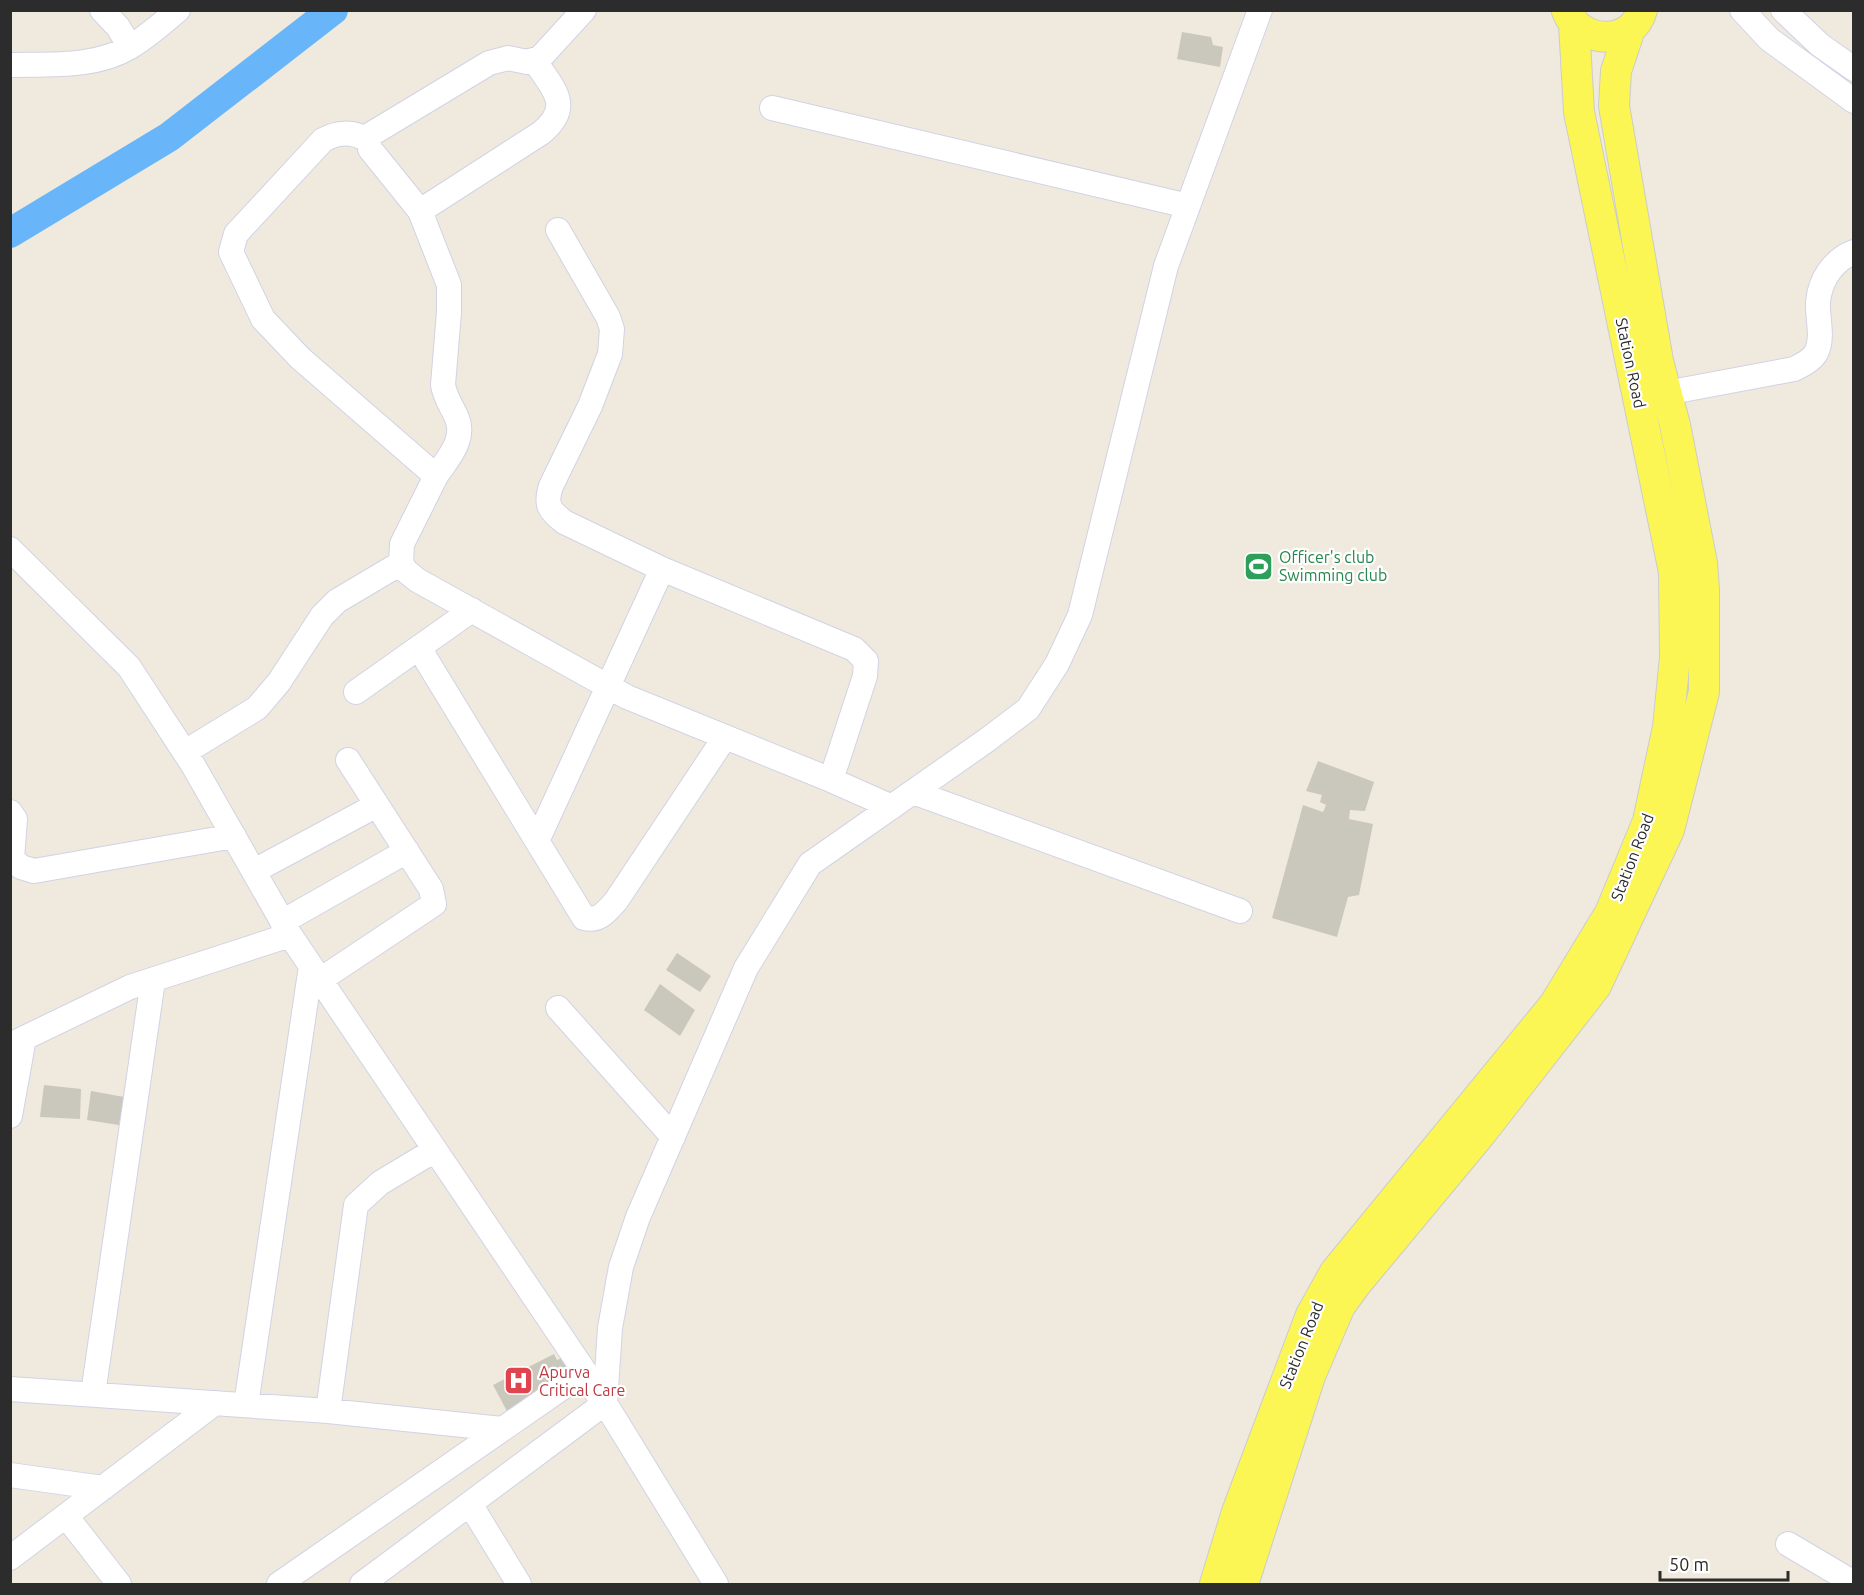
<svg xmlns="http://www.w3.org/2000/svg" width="1864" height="1595" font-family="Ubuntu,sans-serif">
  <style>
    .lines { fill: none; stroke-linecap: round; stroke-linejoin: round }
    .river { stroke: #68b6f9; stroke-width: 30 }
    .building { fill: #cac7bd }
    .minor-casing { stroke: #d2d2e6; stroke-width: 26 }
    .major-casing { stroke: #ccc; stroke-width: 32 }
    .minor { stroke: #fff; stroke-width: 24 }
    .major { stroke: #fcf654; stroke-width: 30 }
    .labels { text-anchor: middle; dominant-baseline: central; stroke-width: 4.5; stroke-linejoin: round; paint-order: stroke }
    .street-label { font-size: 16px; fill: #2c2c2c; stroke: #fff }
    .leisure-label { font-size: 16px; fill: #27864d; stroke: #fff; text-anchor: start }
    .health-label { font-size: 16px; fill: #be3a42; stroke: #fff; text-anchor: start }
  </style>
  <rect width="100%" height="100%" fill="#efeadd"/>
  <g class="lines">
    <path class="river" d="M10,233L169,137L333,10"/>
  </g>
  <path class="building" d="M1182,32L1211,37L1213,45L1223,47L1220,67L1177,59Z
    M1318,761L1374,782L1365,811L1350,810L1349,819L1373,824L1359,895L1348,897L1337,937L1272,918L1303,805L1323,812L1326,805L1320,802L1322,795L1306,791Z
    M677,953L711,976L700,992L666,970Z
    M660,984L695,1010L680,1036L644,1010Z
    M44,1085L81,1089L80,1119L40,1117Z
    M91,1091L124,1097L119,1125L87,1120Z
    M554,1354L557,1360L564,1357L575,1377L508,1413L493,1385Z"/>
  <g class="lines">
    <defs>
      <path id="minor" d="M102,10L118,27L130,47
        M1742,10L1769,39L1854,101
        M1783,10L1820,45L1854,69
        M10,65C49,64 95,68 130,47C147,37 163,23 178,10
        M772,108L1188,206
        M367,140C353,131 337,132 323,140L236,234L231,252L263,319L300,358L436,476L402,544L401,563L406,571L417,580L627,697L831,780L892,807
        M420,211L541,133C574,106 553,89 534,60
        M558,230L608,317L612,329L610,354L590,406L551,486C545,505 549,510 564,522L662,569L854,649L866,661L865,676L831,780
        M1666,393L1794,369C1802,365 1811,361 1816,353C1824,337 1817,319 1818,302C1820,280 1833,260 1854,252
        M436,476C448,458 467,439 456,416C451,405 445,397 443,385L449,312V285L420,211L370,149L368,136L489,63L508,58L527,62L540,58L584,10
        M10,549L129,667L193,765L290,935L585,1372L582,1374L605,1403L716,1584
        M419,648L584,918C599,922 607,911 616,901L725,737
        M356,692L472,610
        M185,752L257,708L279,682L322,616L337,601L401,563
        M913,792L1240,911
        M10,812L15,819L12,859L21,867L34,871L234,836
        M537,841L662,569
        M254,871L377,805
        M282,922L407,851
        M320,980L434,904L431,889L348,760
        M558,1008L673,1137
        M10,1045L130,987L290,935
        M10,1116L24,1038
        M10,1389L328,1411L502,1429
        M93,1394L153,980
        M246,1405L311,966
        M328,1411L356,1205L380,1183L435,1150
        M10,1475L103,1488
        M470,1504L519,1584
        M66,1516L119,1584
        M1788,1544L1854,1583
        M10,1558L215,1403
        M279,1584L582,1374
        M362,1584L605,1403L610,1328L621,1267L638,1217L746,968L810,864L987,740L1028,709L1057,664L1080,615L1166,266L1260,10"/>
      <path id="major" d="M1567,11C1579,44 1632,47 1642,10
        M1215,1584L1237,1512L1311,1315L1335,1272L1554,1005L1610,913L1648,821L1668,727L1675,657L1674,572L1579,112L1574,24
        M1243,1584L1310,1376L1340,1306L1356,1284L1479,1136L1596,986L1669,830L1704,692V589L1702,563L1675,425L1658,361L1614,106L1616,71L1630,29"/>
    </defs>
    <use href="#minor" class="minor-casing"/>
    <use href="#major" class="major-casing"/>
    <use href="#minor" class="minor"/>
    <use href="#major" class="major"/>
  </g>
  <defs>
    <symbol id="stadium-square" viewBox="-11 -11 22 22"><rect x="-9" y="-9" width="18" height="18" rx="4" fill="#2e9e5b" stroke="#fff"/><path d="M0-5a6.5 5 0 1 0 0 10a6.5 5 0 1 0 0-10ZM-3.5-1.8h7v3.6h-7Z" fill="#fff"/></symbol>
    <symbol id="hospital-square" viewBox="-11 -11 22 22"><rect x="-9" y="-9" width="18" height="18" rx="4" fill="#e0444e" stroke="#fff"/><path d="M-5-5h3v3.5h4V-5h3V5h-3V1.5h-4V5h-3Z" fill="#fff"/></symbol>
  </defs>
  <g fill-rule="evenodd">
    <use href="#stadium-square" x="1242" y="550" width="33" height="33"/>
    <use href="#hospital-square" x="502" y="1364" width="33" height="33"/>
  </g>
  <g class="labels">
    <g class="street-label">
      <text transform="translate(1631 363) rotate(78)">Station Road</text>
      <text transform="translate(1632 857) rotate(-69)">Station Road</text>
      <text transform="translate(1301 1345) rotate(-68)">Station Road</text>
    </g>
    <g class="leisure-label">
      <text x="1279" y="557">Officer's club<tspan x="1279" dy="18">Swimming club</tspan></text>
    </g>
    <g class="health-label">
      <text x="539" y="1372">Apurva<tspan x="539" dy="18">Critical Care</tspan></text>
    </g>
  </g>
  <rect width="1864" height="1595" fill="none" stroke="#2c2c2c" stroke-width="24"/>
  <path d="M1660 1571v9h128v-9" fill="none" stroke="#2c2c2c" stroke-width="3"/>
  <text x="1669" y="1571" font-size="18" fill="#2c2c2c" stroke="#ffffff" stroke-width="4.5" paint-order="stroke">50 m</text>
</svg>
